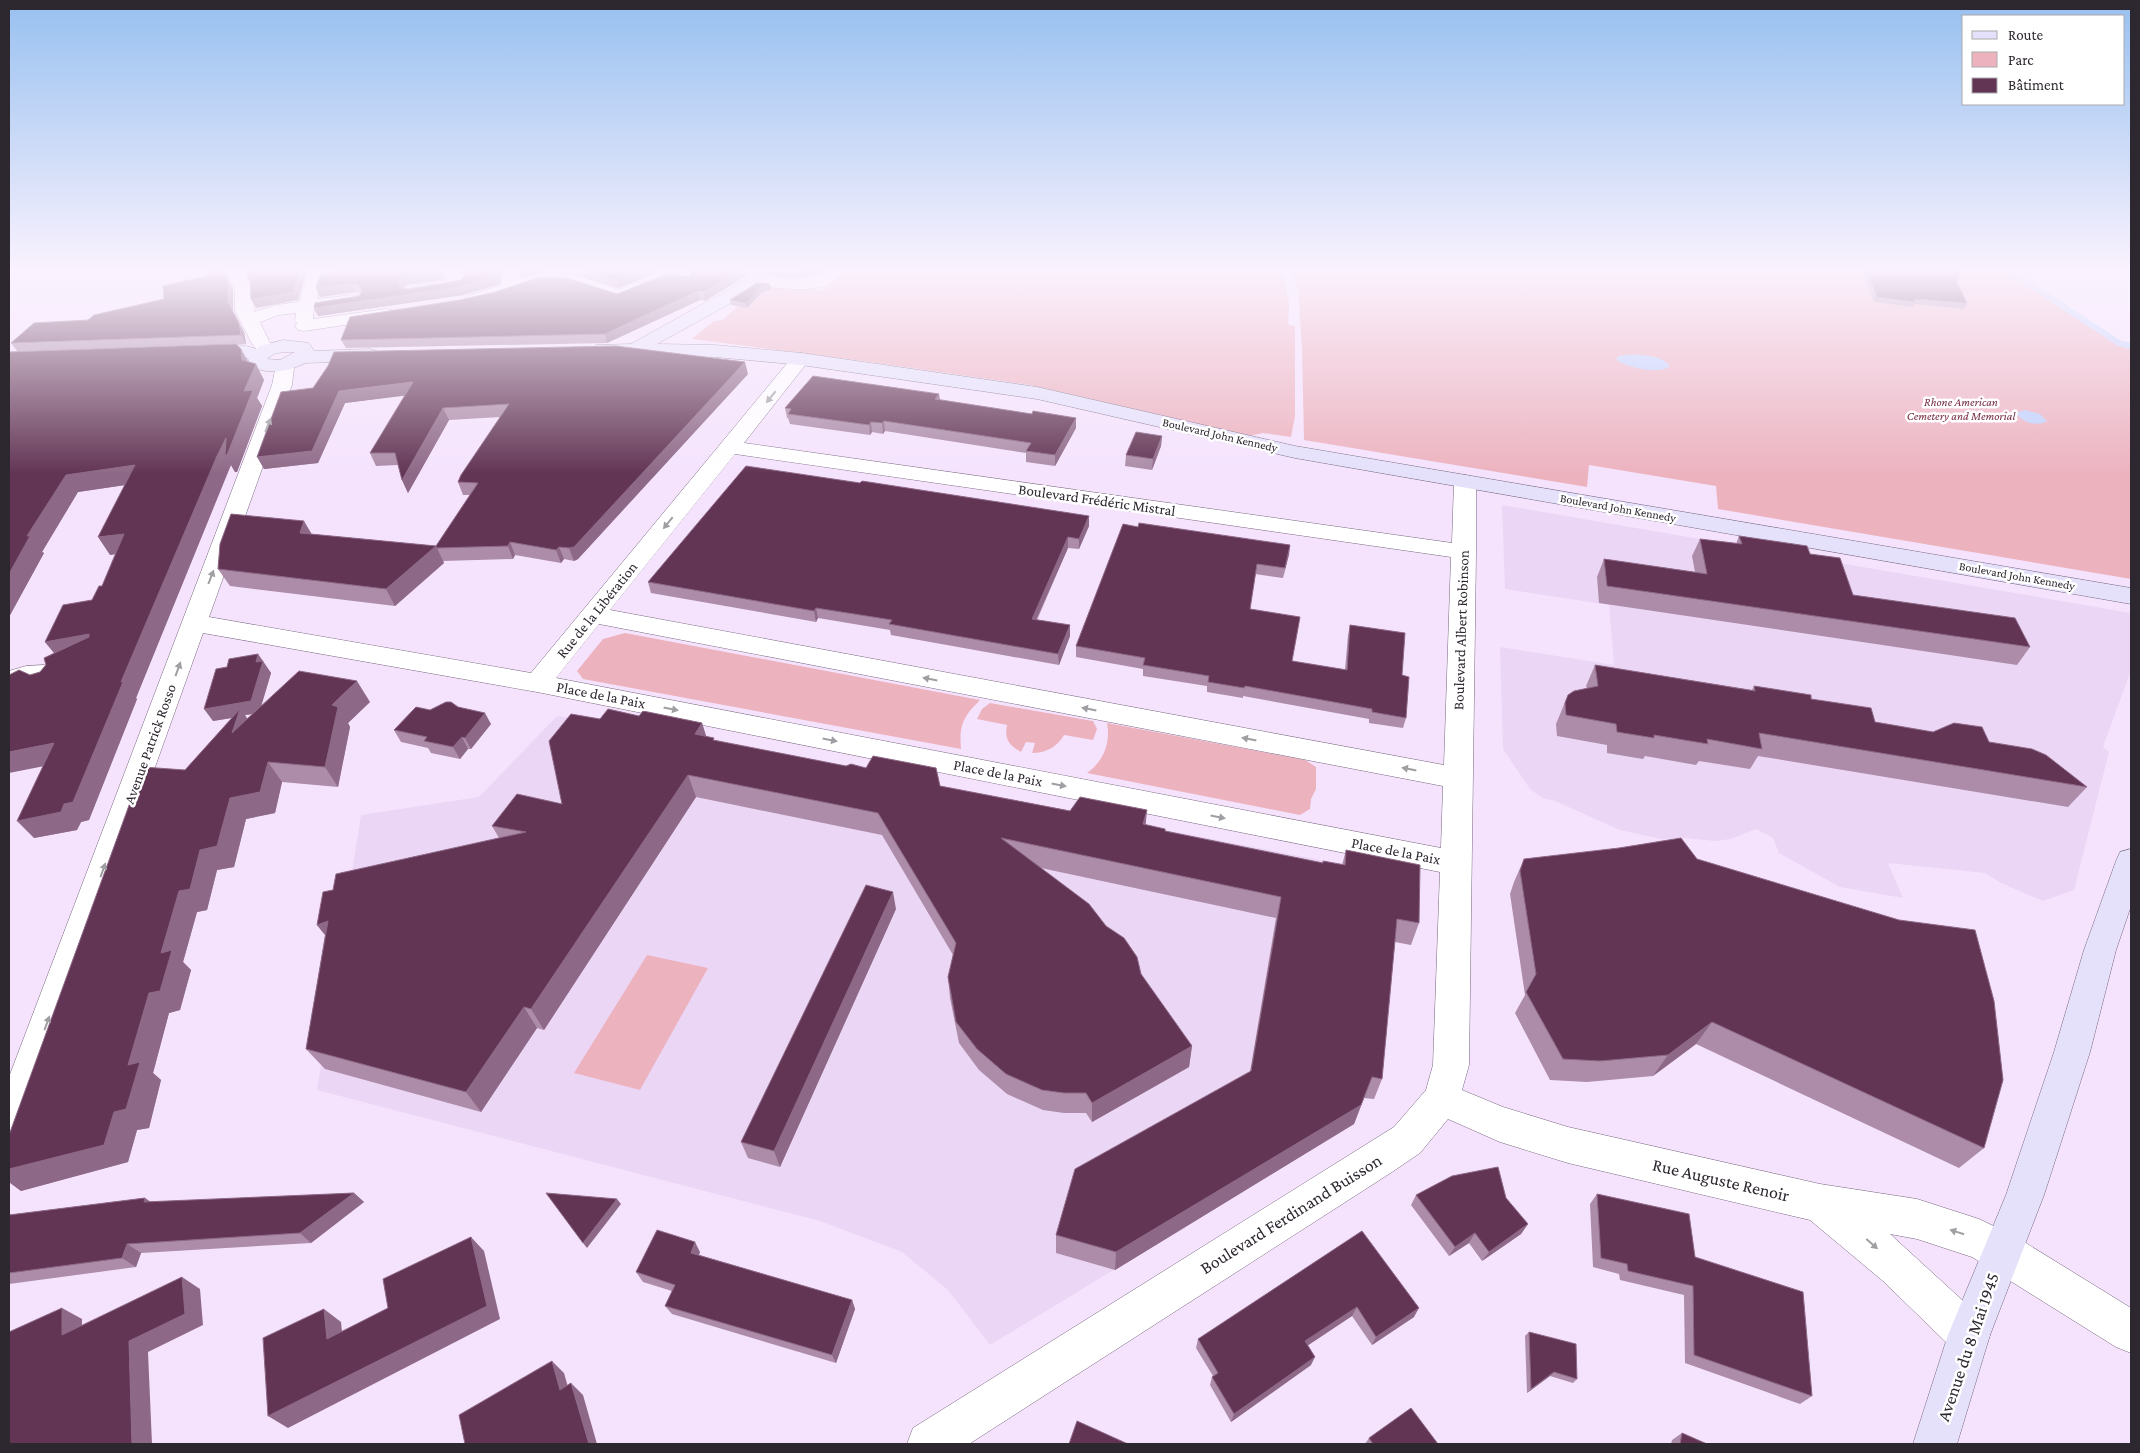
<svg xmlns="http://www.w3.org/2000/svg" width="2140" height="1453" font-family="'Crimson Pro',serif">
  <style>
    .built { fill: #ecd6f6 }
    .green { fill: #ecb3bf }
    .water { fill: #bfd1fc }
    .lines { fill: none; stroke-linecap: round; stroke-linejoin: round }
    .stream { stroke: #bfd1fc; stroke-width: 6 }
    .street-casing { stroke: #77677e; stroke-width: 1 }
    .secondary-casing { stroke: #77677e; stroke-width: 1 }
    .street { fill: #fff; fill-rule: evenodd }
    .secondary { fill: #e5e1fb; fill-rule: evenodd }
    .wall { fill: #ac8ca8; fill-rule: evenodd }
    .shaded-wall { fill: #8e6987 }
    .building { fill: #623554; stroke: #8e6987 }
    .oneway { fill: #a09ea2 }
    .labels { text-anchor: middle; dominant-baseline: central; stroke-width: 5; stroke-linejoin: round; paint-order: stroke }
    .far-park-label { font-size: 12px; font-style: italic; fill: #752a42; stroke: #fff }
    .far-street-label { font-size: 12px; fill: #2d2730; stroke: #fff }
    .street-label { font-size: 15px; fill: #2d2730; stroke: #fff }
    .near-street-label { font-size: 18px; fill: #2d2730; stroke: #fff }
  </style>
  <rect width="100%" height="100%" fill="#f5e3fd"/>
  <path class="built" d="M1502,505L2131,613V670L2103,747L2109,752L2074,890L2043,901L2001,883L1985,873L1888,863L1903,898L1840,887L1779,853L1773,838L1756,829L1731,839L1715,841L1686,838L1661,839L1620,830L1555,801L1542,798L1530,789L1503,749L1500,647L1614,665L1609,605L1505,589Z
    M557,716L606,722L1414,878L1389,941L1374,1099L1364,1098L1354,1124L990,1345L948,1290L902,1252L820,1221L317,1090L361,815L479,797Z"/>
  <path class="green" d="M840,270H1282L1289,304L1288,324L1295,326V416L1291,437L1263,433L1249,436L1030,385L856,360L692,339L714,321L723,320L742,302L774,284L823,291L840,274Z
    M1291,270H2004L2118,345L2131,348V579L1718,509L1716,486L1589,465L1587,487L1304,440L1302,348L1298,290Z
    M625,633L980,700C963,717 959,725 961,749L583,679L577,671L603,639Z
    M990,703L1093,721L1097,729L1093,740L1064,735C1057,747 1046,753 1032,753L1035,743L1026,742L1021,752C1009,745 1004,739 1007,725L977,719L982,709Z
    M1107,723L1305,760L1316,767V789L1311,799L1310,809L1300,815L1087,773C1103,762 1111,743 1107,723Z
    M647,955L708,968L640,1090L574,1073Z"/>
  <path class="water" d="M1627,355C1640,354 1662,355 1670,366C1661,375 1625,368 1616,359L1619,356Z
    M2025,410L2040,414L2047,421C2038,427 2022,423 2016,413Z"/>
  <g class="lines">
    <path class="stream" d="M2008,270L2119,343L2131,346"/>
    <defs>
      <path id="street" d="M227,270H243L253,290L254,312L276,305L299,302L309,270H325L317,299L352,295L358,296L361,300L358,304L352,305L314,310L313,319L386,309L392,310L395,314L392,318L386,319L304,331L298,330L295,326L297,323L295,321L296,313L279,315L260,322L269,341L276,350L274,354L267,356L260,354L251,342L235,311V290Z
        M444,270H460L466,283L464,287C450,290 431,296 418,293L415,289L418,285L448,280Z
        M504,270H520V279C558,267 583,277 619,290L632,283H644L647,287L644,291L620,301L576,286L551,282L541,283L479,304L473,305L467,304L464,300L467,296L502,285Z
        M826,270H842C840,273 839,278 836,280C819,295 775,287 754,286L748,285L746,281L748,277L754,276C770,277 816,285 826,270Z
        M801,353L808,355L810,359L744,443L1452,543L1454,482L1457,477L1465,475L1473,477L1476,482V552L1469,1065L1462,1090L1503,1107L1568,1127L1820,1184L1917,1199L1979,1219L2016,1237L2131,1308V1353L2116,1347L1972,1257L1917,1239L1890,1234L1984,1320L1990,1335L1984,1350L1969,1356L1954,1350L1883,1281L1810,1220L1568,1163L1500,1142L1448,1119L1420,1153L1392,1172L969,1444H907L913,1428L1394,1127L1426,1090L1433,1065L1440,872L537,692L203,633L27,1125L22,1137L9,1142V1077L272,385L275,370L271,365L273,361C282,359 289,360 294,368L292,385L209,617L531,673L794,355ZM735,454L1451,557L1444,765L610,610ZM599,624L1443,786L1441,848L556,678Z
        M44,665L53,668L59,682L55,688L46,691L37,688L34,683L9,689V671L26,666Z"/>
      <path id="secondary" d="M748,270H765L767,273L763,282L751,292L657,344L715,345L801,353L1037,387L1295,446L2131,588V604L1295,458L1037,399L801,365L715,357L603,355L596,353L594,349L596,345L631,344L739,284L750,276Z
        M283,340L309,343L314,351L370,349L377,351L379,355L377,359L370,361L305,363C288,372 268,375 250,366L248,358L204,360L197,358L195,354L197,350L204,348L246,346L257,349L260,346ZM283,352H295L280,360L267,359L274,354Z
        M2131,849V906L2116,950L2090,1052L2044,1195L1990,1335L1957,1444H1913L1948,1335L2006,1195L2054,1052L2084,950L2116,861L2120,852Z"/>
    </defs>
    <use href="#street" class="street-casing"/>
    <use href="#secondary" class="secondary-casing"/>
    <use href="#street" class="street"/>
    <use href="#secondary" class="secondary"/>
  </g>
  <path class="wall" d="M211,270H224L233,290V312L244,332L246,344L237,345L241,349L247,361L264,380L257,398L262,406L237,472H235L231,465L227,473L136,698L137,699L89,820L81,822L77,830L34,838L43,766L30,675L40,672L54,653L45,642L92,600L102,586L115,554L110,555L125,485L78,492L42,552L44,553L9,617L18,352L11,343L88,320L164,299L209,276L206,271Z
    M342,270H443L445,279L406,285L403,288L409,289L461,280L464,275L461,270H503L500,284L463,295L318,316L314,308L359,296L360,293L355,292L320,297L316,288Z
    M520,270H662L618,288L568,273H540L522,277Z
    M687,270H748L746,276L705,301L700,300L607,343L346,348L341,340L617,294L682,276H689L690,273Z
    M767,270H823L820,273L803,277H781L768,275Z
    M1862,270H1960L1958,280L1957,283L1967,303L1964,309L1914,304L1913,307L1874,302Z
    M770,284L771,289L761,293L747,308L731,305L730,300Z
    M748,374L578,559L574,561L564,559L561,563L515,555L513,559L443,561L444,563L395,606L230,586L218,569L311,534L436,546L470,495H463L458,482L500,417L449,420L408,493L402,480L398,465L376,466L370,453L405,395L345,403L318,463L264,469L281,392Z
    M939,394L940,400L1076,428L1055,466L1026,462V453L885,431L883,434L872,432L870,435L790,424L788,418H787L785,408Z
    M1162,436L1161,446L1152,470L1125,466L1126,455Z
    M1089,526L1079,549L1068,548L1037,620L1070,636L1059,665L891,635L890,630L818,618L816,622L651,593L648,582Z
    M1138,527L1290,545L1283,578L1255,574L1250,609L1292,661L1345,670L1348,635L1350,625L1402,675L1406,718L1403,728L1369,723V719L1243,696V698L1207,692V686L1143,676V669L1076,657V646Z
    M1739,536L1810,554L1853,595L2030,647L2017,665L1599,603L1597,577L1604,559L1695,572L1692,556L1700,539L1736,544Z
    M258,654L271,673L261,707L370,702L348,723L350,727L338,787L282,782L275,813L246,819L234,867L217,870L207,910L197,912L183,962L191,970L180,1010L169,1013L153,1073L161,1080L149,1128L137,1130L128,1162L21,1191L9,1182V1135L185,770L232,718L213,721L227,667ZM253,714L247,719L245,715Z
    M1595,665L1752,690L1754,686L1811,699L1875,722L1989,742L2087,787L2068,807L1758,756L1750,769L1699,761L1696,765L1645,756L1643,759L1607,753V745L1557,736L1556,724L1568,695L1587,688L1586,686Z
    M458,707L491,724L471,749H468L460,759L431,753L428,748L401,742L394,730L430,710Z
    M639,716L702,723L706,737L714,738V740L940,786L1146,825L1165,831L1323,863L1342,865L1346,850L1419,923L1411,945L1395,942L1382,1079L1374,1099L1364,1098L1354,1124L1115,1270L1056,1253V1235L1250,1072L1276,918L1041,868L1141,974L1192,1046L1189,1067L1092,1122L1086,1113H1064L1043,1110L1007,1094L979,1070L959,1043L950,998L948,977L953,955L882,835L696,797L544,1030L537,1028L481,1112L325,1069L306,1049L325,935L317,925L333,890L499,838L492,826L562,804L600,719Z
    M1524,859H1697L1984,1148L1959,1168L1696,1044L1653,1076L1587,1082L1550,1080L1515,1013L1525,995L1510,894L1514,882Z
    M896,909L780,1167L748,1158L741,1142Z
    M354,1193L364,1202L311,1243L141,1253L136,1267L9,1284V1215L145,1198L151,1202Z
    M1597,1194L1695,1257L1812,1396L1800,1404L1685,1363L1684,1295L1620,1280L1619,1274L1593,1267L1590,1204Z
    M1416,1195L1506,1198L1528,1224L1521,1234L1482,1261L1469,1243L1449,1256L1411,1205Z
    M1362,1231L1414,1317L1372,1345L1352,1316L1308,1345L1311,1365L1231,1422L1210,1385L1212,1377L1213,1376L1196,1348L1198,1339Z
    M700,1252L699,1255L852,1300L855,1309L836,1363L672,1314L665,1306L672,1291L643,1282L636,1272Z
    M1529,1332L1577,1379L1573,1383L1550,1376L1527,1393L1525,1336Z
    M1682,1433L1707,1444H1671L1672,1440Z
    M1369,1438L1438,1444H1365Z"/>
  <path class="shaded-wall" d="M224,270L227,276L233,290V312L228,302Z
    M301,270H307L298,300L256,308L251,299Z
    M442,270L445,279L406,285L401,291L398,283L402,277Z
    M499,270H503L500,284L463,295L318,316L314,308L497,275Z
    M520,270H539L540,273L522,277Z
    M639,270H662L618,288L616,280Z
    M741,270H748L746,276L705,301L703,292Z
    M802,270H823L820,273L803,277Z
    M351,284L355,292L320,297L316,288Z
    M770,284L771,289L761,293L747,308L746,303L760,288Z
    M698,291L700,300L607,343L605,334Z
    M239,323L244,332L246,344L241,335Z
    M241,349L250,365L256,364L264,380L257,398L262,406L237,472H235L231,465L136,698L137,699L89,820L81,822L77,830L34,838L17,821L121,682L244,391L242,360Z
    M745,362L748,374L578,559L574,561L569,548Z
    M413,382L418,394L345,403L318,463L264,469L257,457L339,391Z
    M939,394L940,404L935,399Z
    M443,408L449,420L408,493L402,480Z
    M1076,418V428L1055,466V455Z
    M884,421L885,431L883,434L882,423Z
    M871,422L872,432L870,435L869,425Z
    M1162,436L1161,446L1152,470L1153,459Z
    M135,465L146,482L78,492L42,552L44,553L9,617V574L27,536L66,475Z
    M1089,516V526L1079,549V539Z
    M304,521L314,538L300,533Z
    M124,534L136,551L110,555L98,537Z
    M1068,537V548L1032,629V619Z
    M510,542L515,555L513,559L508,546Z
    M1290,545L1289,555L1283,578L1285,568Z
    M436,546L444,563L395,606L386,589Z
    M559,547L564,559L561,563L556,550Z
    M816,608L818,618L816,622L814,611Z
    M1070,625V636L1059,665L1058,654Z
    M89,634L102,652L60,660L45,642Z
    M258,654L271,673L259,713L245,715L254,729L232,733L237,717L213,721L204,709L256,662Z
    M357,681L370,702L348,723L350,727L338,787L325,767L332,705Z
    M485,713L491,724L471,749L465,738Z
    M702,723L709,745L695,734Z
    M462,737L468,749L460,759L453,747Z
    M54,743L70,761L9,773V752Z
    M268,762L282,782L275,813L246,819L234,867L217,870L207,910L197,912L183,962L191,970L180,1010L169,1013L153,1073L161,1080L149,1128L137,1130L128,1162L21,1191L9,1182V1169L128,1065L179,891L200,850L230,798Z
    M688,775L696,797L544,1030L531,1009Z
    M1147,810L1145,832L1143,824Z
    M893,892L896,909L780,1167L774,1151Z
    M328,921L334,946L317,925Z
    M524,1007L537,1028L481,1112L466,1092Z
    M1712,1022L1696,1044L1653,1076L1668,1055Z
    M1192,1046L1189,1067L1092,1122V1103Z
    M1372,1077L1354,1124L1115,1270L1116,1252Z
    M354,1193L364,1202L311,1243L300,1233Z
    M145,1198L158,1208L144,1202Z
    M617,1199L621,1204L587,1248L583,1243Z
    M1528,1224L1521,1234L1482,1261L1489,1252Z
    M1475,1233L1469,1243L1449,1256L1455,1247Z
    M471,1237L484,1251L500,1319L288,1428L268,1416Z
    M695,1242L700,1252L696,1262L691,1253Z
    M127,1244L141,1253L136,1267L122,1258Z
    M182,1277L200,1289L203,1325L148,1352L152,1444H132L129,1341Z
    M852,1300L855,1309L836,1363L832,1355Z
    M1357,1307L1352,1316L1301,1350L1305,1341Z
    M62,1308L82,1319V1346L62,1335Z
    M1419,1308L1414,1317L1372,1345L1376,1337Z
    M324,1309L341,1322L344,1351L327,1339Z
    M1315,1357L1311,1365L1231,1422L1234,1414Z
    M552,1361L564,1373L572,1401L560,1390Z
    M1554,1372L1550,1376L1527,1393L1531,1389Z
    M571,1383L583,1395L597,1444H589Z"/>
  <path class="building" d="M211,270H224L228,281V302L239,323L241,335L11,343L34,323L88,320L94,315L164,299L163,286L211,275L206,271Z
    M245,270H301L293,292L251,299L250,281Z
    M342,270H442L402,277L398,283L401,288L409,289L461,280L465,274L463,270H499L497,275L459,287L314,308L315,303L359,296L362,291L358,285L351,284L316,288L320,275Z
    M583,270H639L616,280Z
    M692,270H741L703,292L698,291L605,334L341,340L350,317L460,300L495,292L540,277L567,278L617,294L670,273L682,276H689Z
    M1867,270H1960L1958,280L1955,279L1967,303L1914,299L1915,302L1877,297Z
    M757,283L770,284L760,288L746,303L730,300Z
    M236,344L241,349L242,360L256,364L244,391L253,390L227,455H225L226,438L217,456L121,682H123L73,802L64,804L61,812L17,821L54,743L9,752V675L19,670L30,675L40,672L46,665L44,658L89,637V634L45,642L63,605L92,600L99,586H102L124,534L98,537L135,465L66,475L27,536H30L9,574V352Z
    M616,346L745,362L574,547L569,548L559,547L556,550L510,542L508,546L437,548L436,546L478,483L458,482L461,475L509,404L443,408L402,480L395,453H370L413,382L339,391L312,451L257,457L281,392L313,388L328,366L334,352Z
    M813,376L939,394L935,399L1032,414L1033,411L1076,418L1055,455L1026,451L1031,443L884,421L882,423L871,422L869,425L788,414L791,409L785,408Z
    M1136,432L1162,436L1153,459L1126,455Z
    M746,466L860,483L862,481L1089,516L1079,539L1068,537L1032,619L1070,625L1058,654L889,624L892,620L816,608L814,611L648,582Z
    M231,514L304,521L300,533L436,546L386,589L218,569L220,544Z
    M1139,523L1290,545L1285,568L1257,564L1250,609L1300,617L1292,661L1347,670L1350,625L1405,633L1402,675L1409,677L1406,718L1372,712V709L1245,686L1244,688L1208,682L1209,676L1143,665L1145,658L1076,646L1123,524L1138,527Z
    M1739,536L1807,546L1810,554L1840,558L1853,595L2015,618L2030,647L1607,586L1604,559L1707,574L1700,539L1742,544Z
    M258,654L256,662L263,661L251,701L204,709L216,669L227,667L229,659Z
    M1595,665L1755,691L1754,686L1811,695V699L1871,708L1875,722L1933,732L1954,723L1982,727L1989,742L2032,749L2046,755L2087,787L1759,733L1762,749L1707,739L1708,744L1654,735V738L1617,732L1616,724L1566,715L1565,703L1568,695L1574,691L1598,686Z
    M299,671L357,681L332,705L338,707L325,767L268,762L260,792L230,798L217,846L200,850L190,889L179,891L161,953L172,950L160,991L149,993L128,1065L140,1062L126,1109L114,1112L104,1145L9,1169V1135L143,767L185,770L240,709L232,733Z
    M446,702H451L458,707L485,713L465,738L462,737L453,747L424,741L427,737L394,730L416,707L430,710Z
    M608,709L639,716L643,711L702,723L695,734L714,738L713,740L846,766L851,764L866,768L873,756L936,768L940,786L1070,811L1080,797L1147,810L1143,824L1165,829V831L1323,863V861L1345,865L1346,850L1420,865L1419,923L1397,919L1382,1079L1372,1077L1361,1105L1116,1252L1056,1235L1075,1169L1251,1071L1281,897L1001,838L1089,904L1106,926L1124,938L1137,957L1141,974L1192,1046L1092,1103L1086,1093H1064L1042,1090L1006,1074L977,1049L956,1022L948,977L956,943L878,813L688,775L531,1009L524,1007L466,1092L306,1049L328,921L317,925L323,892L333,890L336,874L526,832L492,826L517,794L562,804L549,741L571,714L600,719Z
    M1681,838L1697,859L1899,920L1975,930L1994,1001L2003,1080L1984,1148L1712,1022L1668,1055L1600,1061L1563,1059L1526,992L1536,974L1520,871L1524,859L1619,848Z
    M866,885L893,892L774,1151L741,1142Z
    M1498,1167L1506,1198L1528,1224L1489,1252L1475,1233L1455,1247L1416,1195L1452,1176Z
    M354,1193L300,1233L127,1244L122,1258L9,1273V1215L145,1198L144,1202Z
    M546,1193L617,1199L583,1243Z
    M1597,1194L1689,1214L1695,1257L1803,1292L1812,1396L1694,1355L1693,1286L1628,1271L1627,1264L1601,1258Z
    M657,1230L695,1242L691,1253L852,1300L832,1355L665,1306L675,1285L636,1272Z
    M1362,1231L1419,1308L1376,1337L1357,1307L1305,1341L1315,1357L1234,1414L1212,1377L1218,1373L1198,1339Z
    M471,1237L487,1306L268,1416L263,1338L324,1309L327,1339L388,1308L383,1279Z
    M182,1277L185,1314L129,1341L132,1444H9V1332L62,1308V1335Z
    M1529,1332L1576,1344L1577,1379L1554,1372L1531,1389Z
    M552,1361L560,1390L571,1383L589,1444H465L459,1415Z
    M1411,1408L1438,1444H1373L1369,1438Z
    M1077,1421L1128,1444H1069Z
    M1682,1433L1707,1444H1680Z"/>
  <defs><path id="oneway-solid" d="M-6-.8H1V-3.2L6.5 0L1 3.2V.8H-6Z" transform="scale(1.25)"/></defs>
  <g class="oneway">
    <use href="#oneway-solid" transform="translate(771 397) rotate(129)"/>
    <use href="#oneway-solid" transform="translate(268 425) rotate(-69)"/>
    <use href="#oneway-solid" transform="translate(668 523) rotate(129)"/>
    <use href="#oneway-solid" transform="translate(211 577) rotate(-69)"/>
    <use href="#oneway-solid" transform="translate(178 669) rotate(-70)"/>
    <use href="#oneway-solid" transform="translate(930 679) rotate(-169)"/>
    <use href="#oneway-solid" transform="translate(671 709) rotate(11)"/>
    <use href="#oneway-solid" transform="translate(1089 709) rotate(-169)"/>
    <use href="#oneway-solid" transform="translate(1249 739) rotate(-169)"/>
    <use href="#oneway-solid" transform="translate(830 740) rotate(11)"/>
    <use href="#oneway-solid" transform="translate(1409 769) rotate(-169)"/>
    <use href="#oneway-solid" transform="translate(1059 785) rotate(11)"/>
    <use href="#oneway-solid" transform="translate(1218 817) rotate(11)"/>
    <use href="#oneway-solid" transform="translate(103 870) rotate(-70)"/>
    <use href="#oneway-solid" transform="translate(47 1023) rotate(-70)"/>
    <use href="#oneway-solid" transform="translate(1957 1232) rotate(-162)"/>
    <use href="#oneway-solid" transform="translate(1872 1244) rotate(41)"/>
  </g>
  <linearGradient id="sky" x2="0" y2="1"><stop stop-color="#97c0f0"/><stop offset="0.57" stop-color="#faf2fe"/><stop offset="1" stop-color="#faf2fe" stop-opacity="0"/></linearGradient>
  <rect width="2140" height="474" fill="url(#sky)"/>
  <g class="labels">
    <g class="far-park-label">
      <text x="1961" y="402">Rhone American<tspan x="1961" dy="14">Cemetery and Memorial</tspan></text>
    </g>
    <g class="far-street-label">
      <text transform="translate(1220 435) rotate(13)">Boulevard John Kennedy</text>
      <text transform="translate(1618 508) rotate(10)">Boulevard John Kennedy</text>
      <text transform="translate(2017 576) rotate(10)">Boulevard John Kennedy</text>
    </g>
    <g class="street-label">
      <text transform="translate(1097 500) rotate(8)">Boulevard Frédéric Mistral</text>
      <text transform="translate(597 610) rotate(-51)">Rue de la Libération</text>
      <text transform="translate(1461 630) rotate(-88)">Boulevard Albert Robinson</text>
      <text transform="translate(601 695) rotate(11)">Place de la Paix</text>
      <text transform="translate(150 744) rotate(-70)">Avenue Patrick Rosso</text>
      <text transform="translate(998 773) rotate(11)">Place de la Paix</text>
      <text transform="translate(1396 851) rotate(11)">Place de la Paix</text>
    </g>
    <g class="near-street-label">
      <text transform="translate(1721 1180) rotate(13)">Rue Auguste Renoir</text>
      <text transform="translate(1291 1214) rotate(-32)">Boulevard Ferdinand Buisson</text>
      <text transform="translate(1968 1347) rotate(-71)">Avenue du 8 Mai 1945</text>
    </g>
  </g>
  <rect width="2140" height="1453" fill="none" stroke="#2d2730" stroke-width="20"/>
  <rect x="1962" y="15" width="162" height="90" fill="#ffffff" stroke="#aba9ac"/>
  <rect x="1972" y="31" width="25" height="8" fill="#e5e1fb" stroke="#aba9ac"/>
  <text x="2008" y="40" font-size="15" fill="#2d2730">Route</text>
  <rect x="1972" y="52" width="25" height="15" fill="#ecb3bf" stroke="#aba9ac"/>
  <text x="2008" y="65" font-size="15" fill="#2d2730">Parc</text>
  <rect x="1972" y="78" width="25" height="15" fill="#623554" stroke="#aba9ac"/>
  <text x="2008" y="90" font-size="15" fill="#2d2730">Bâtiment</text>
</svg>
